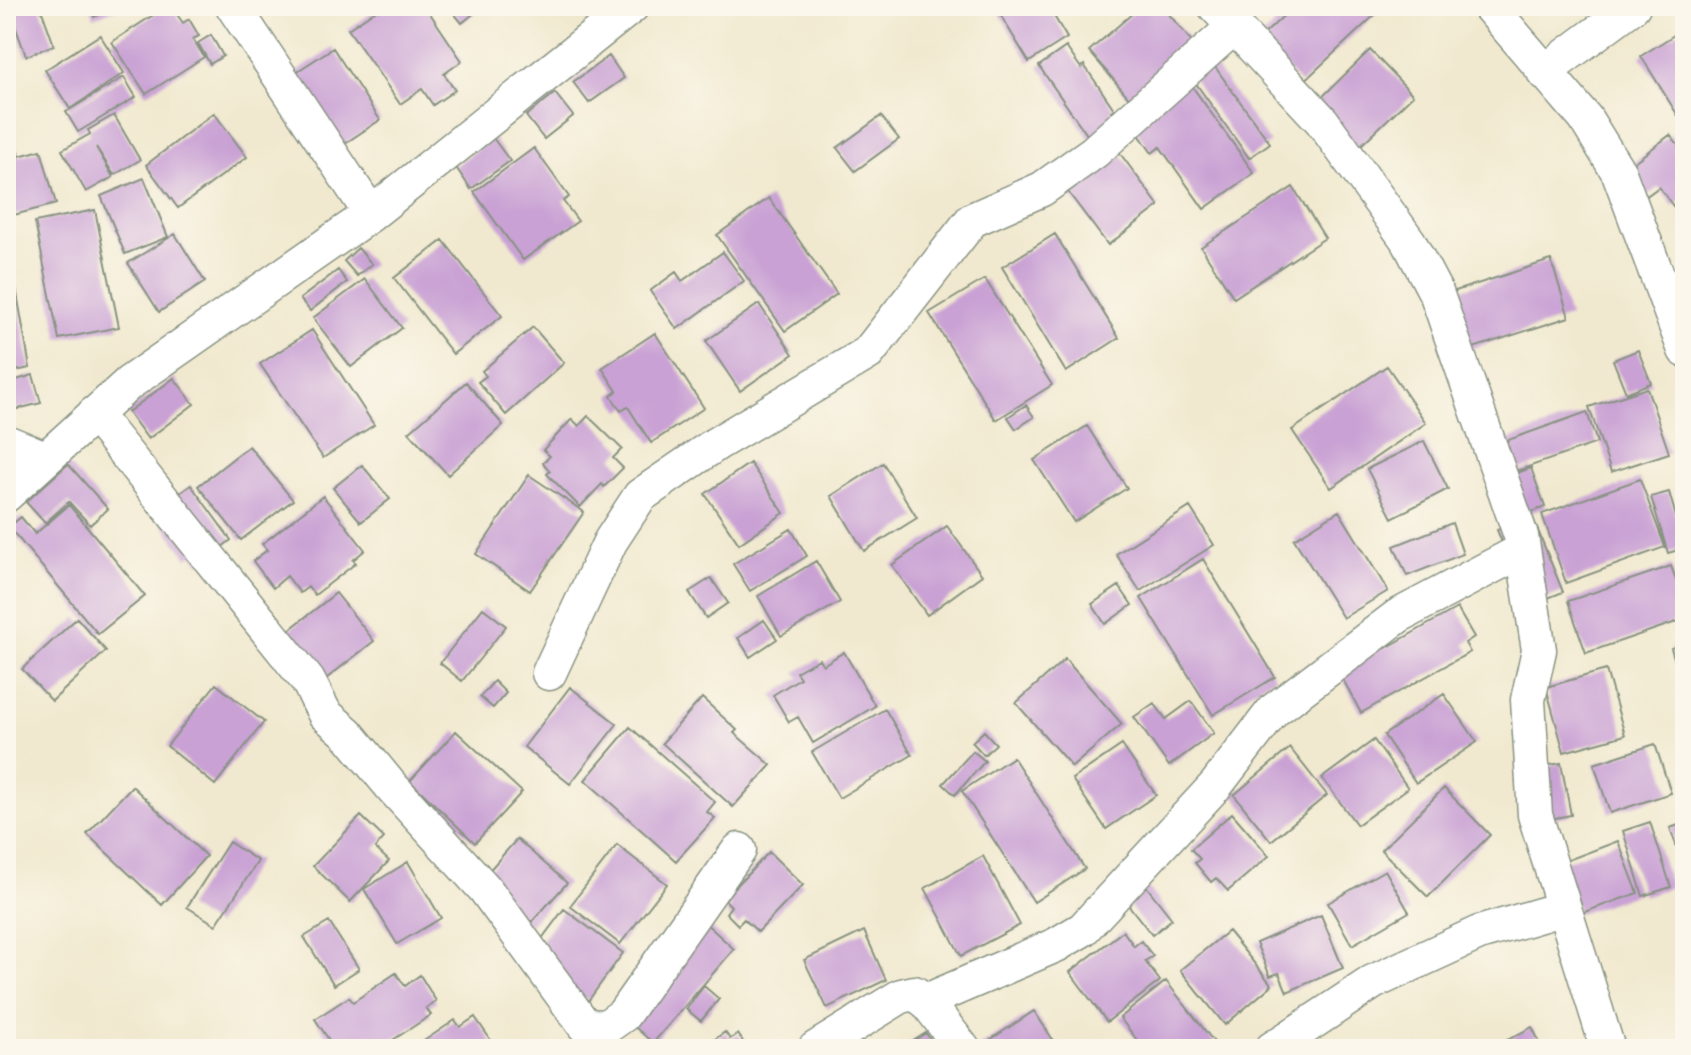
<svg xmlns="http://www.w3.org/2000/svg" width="1691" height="1055" font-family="'Libre Bodoni',serif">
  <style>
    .building { fill: #c9a1d4 }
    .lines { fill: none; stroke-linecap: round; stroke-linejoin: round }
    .street-casing { stroke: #889382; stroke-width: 37 }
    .street { stroke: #fff; stroke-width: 34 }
  </style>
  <rect width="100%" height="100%" fill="#fbf7ec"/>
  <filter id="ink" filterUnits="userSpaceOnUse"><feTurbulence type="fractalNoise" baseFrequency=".0125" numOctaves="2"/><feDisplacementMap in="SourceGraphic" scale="16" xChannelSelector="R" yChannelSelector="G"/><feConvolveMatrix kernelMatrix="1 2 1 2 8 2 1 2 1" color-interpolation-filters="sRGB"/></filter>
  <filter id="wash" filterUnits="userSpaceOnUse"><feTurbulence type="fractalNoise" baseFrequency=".006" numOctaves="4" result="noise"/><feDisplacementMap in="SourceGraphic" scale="32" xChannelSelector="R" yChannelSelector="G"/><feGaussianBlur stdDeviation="1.8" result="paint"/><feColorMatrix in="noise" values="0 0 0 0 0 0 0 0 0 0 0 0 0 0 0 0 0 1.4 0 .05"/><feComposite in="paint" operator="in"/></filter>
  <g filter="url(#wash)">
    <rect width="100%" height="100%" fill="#f1e9cf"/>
    <g id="blocks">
      <path class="building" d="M8,6H40L54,45L26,56Z
        M90,6H122L94,17Z
        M167,6H171L183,23L189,19L199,36L193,39L204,57L146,94L112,42Z
        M382,6H425L462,61L444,74L455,90L433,105L422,89L400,104L348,29Z
        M448,6H483L462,23Z
        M995,6H1048L1067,38L1029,62Z
        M1141,6H1162L1194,44L1130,99L1089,51Z
        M1294,6H1371L1377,13L1301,84L1259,39Z
        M1685,28V127L1641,56Z
        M100,35L124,73L70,109L45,70Z
        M211,35L223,56L210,64L198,43Z
        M1066,47L1081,68L1084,65L1114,109L1111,111L1117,120L1090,139L1039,66Z
        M333,48L380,120L335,150L287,78Z
        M1370,50L1413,95L1358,148L1315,104Z
        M609,56L624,78L589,103L573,82Z
        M1210,60L1270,143L1249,158L1190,75Z
        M124,77L136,97L78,132L66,112Z
        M1189,82L1254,173L1204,209L1160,147L1152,153L1131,123Z
        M555,93L573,116L544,139L526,116Z
        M214,113L247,157L178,208L146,165Z
        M114,115L140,160L114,175L96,147L113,177L86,192L62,150L90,134L88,130Z
        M881,116L899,139L855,171L837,148Z
        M1670,135L1685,154V197L1673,206L1659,187L1637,203L1617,175Z
        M493,138L510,161L471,189L455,166Z
        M16,147L19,156L41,150L56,204L6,217V150Z
        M534,148L569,197L563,201L578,221L523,260L474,192Z
        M1119,152L1159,206L1108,245L1068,192Z
        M144,178L168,237L125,254L101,196Z
        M1293,187L1325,238L1234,298L1201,247Z
        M769,198L837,294L785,331L717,235Z
        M95,210L119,327L59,339L35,222Z
        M175,234L205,282L159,312L128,263Z
        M1055,234L1119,338L1066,372L1002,267Z
        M443,240L502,316L453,354L394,278Z
        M358,248L372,264L357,276L344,261Z
        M723,252L744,281L677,329L650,291L676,272L682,281Z
        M1551,260L1569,317L1461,352L1443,295Z
        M338,270L347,282L310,311L300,299Z
        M365,279L402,328L351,367L313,318Z
        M985,279L1052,385L996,420L929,313Z
        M16,288L30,368L6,373V290Z
        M759,304L793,354L740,391L706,341Z
        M533,327L564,363L506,415L478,382L486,376L482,371Z
        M312,330L374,425L323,458L260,364Z
        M655,333L704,408L651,443L628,407L621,411L611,396L617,391L602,368Z
        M1638,350L1651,383L1626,393L1613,360Z
        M1387,366L1426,423L1331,488L1292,430Z
        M33,375L41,403L6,412V383Z
        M174,378L194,404L148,439L128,412Z
        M466,382L503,425L448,475L409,432Z
        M1647,388L1669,453L1611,472L1589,407Z
        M1026,405L1034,417L1016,429L1008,417Z
        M1587,412L1597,443L1508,474L1497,444Z
        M588,416L622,449L613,458L623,468L604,487L602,484L580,507L547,474L550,471L543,463L550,456L543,450L572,419L579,426Z
        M1087,426L1127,488L1074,522L1034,460Z
        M1424,441L1448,489L1392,518L1367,469Z
        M249,446L293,500L241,540L198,486Z
        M750,463L784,513L739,544L705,494Z
        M883,463L917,518L864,551L831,496Z
        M68,464L108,509L90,525L69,502L45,523L26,502Z
        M362,465L390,499L361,522L333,488Z
        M1531,468L1545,507L1503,523V478Z
        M529,475L584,512L530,591L476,554Z
        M1640,479L1665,547L1566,583L1542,514Z
        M191,485L231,540L200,564L193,554L187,558L154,512Z
        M1669,492L1685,548L1668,553L1651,497Z
        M323,496L365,550L353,560L356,563L315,595L308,587L300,593L287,576L273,588L253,561L267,550L262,544Z
        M69,505L145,596L98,634L9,527L21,517L35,534Z
        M1190,507L1214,545L1140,591L1116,554Z
        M1339,511L1388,591L1343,618L1294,539Z
        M1532,516L1563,592L1528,606L1497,530Z
        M1452,523L1463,554L1407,576L1394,546Z
        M947,526L982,575L927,615L892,565Z
        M791,529L807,556L750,591L733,564Z
        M1203,559L1275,677L1213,715L1141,598Z
        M816,561L840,602L781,636L758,596Z
        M1671,566L1685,604V619L1586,653L1568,601Z
        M711,578L728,603L706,618L689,592Z
        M1119,586L1132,605L1105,624L1092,604Z
        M336,593L374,641L322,682L284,634Z
        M483,608L506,626L462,681L440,663Z
        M1457,608L1474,637L1465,643L1470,652L1361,713L1340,674L1382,642L1386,648Z
        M77,618L106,651L52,701L22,669Z
        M764,620L777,639L750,657L738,638Z
        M1685,643V690H1684L1671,648Z
        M844,652L875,706L813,743L798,717L789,722L773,695L800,678L796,672L819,659L823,665Z
        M1065,659L1122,724L1072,767L1016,703Z
        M1606,670L1625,735L1564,752L1546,687Z
        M494,681L506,693L493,708L480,697Z
        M216,684L264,722L215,785L167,746Z
        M570,687L617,724L570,784L524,747Z
        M1444,694L1477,742L1416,783L1384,735Z
        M702,698L737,730L734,733L771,765L733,807L662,743Z
        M1191,701L1214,733L1169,766L1134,717L1154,703L1166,719Z
        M885,709L912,755L839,798L812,752Z
        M630,727L715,802L707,812L715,818L676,861L585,780Z
        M456,731L522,792L475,843L410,781Z
        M984,731L996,744L984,755L972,742Z
        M1374,740L1408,788L1357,825L1322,778Z
        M1655,744L1671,793L1610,813L1594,764Z
        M1122,745L1156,795L1106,829L1072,779Z
        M1290,748L1327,795L1271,841L1234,795Z
        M973,751L985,761L955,795L943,784Z
        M1013,757L1085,869L1034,902L962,791Z
        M1561,763L1571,815L1545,820L1535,768Z
        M132,786L206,856L162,905L87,834Z
        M1444,788L1490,835L1428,897L1381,850Z
        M1232,813L1269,856L1228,891L1216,878L1211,882L1195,863L1200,859L1191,849Z
        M361,816L384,838L375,848L389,861L350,902L313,866Z
        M1650,822L1671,887L1643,896L1623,831Z
        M1685,823V870L1670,828Z
        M517,839L567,883L521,934L472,890Z
        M1618,841L1638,893L1579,914L1560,863Z
        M229,842L258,861L216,925L187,907Z
        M617,845L667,884L620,944L570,906Z
        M769,852L803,885L758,932L744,919L738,925L726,913L731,906L724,899Z
        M983,856L1020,925L961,956L925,888Z
        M408,862L441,918L397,944L364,889Z
        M1385,870L1409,912L1352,945L1328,903Z
        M1143,882L1172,919L1152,935L1123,898Z
        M564,909L623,953L588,1001L529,956Z
        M1321,915L1343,968L1287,992L1279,973L1270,976L1256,943Z
        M701,919L734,949L653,1043L619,1013Z
        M329,922L359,969L334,985L304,937Z
        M864,931L886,980L827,1008L804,960Z
        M1123,931L1134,946L1141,941L1153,956L1145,961L1160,981L1107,1022L1070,972Z
        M1228,931L1272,985L1225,1025L1180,970Z
        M396,973L405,986L420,975L436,1001L426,1008L431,1015L379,1049H335L315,1019L349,997L353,1002Z
        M1166,981L1214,1042L1205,1049H1144L1120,1018Z
        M704,986L719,999L701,1021L686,1009Z
        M1034,1011L1059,1049H976Z
        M475,1017L494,1045L487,1049H412L455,1020L460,1027Z
        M605,1026L627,1049H592L587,1044Z
        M1532,1027L1543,1049H1490Z
        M725,1032L730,1039L738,1034L748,1049H701Z
        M926,1033L936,1049H901Z"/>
    </g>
  </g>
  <g filter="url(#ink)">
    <use href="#blocks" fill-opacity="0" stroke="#889382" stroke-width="2"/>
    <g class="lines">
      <defs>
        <path id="street" d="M233,6L371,214
          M1215,6L1322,121L1409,242L1437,295L1521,536L1539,650L1528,700L1535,815L1608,1049
          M1489,6L1585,118L1619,173L1685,350
          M1544,72L1633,6
          M94,414L308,681L325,714L347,733L391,786L485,889L585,1026L606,1027L623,1015L739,850
          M6,442L45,458
          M6,495L129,383L371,214L632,6
          M549,673L610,542L640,496L716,444L868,353L972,220L1042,189L1094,152L1234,27
          M926,1001L1056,945L1083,929L1216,785L1273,711L1398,616L1523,550
          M815,1049L901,996L914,993L926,1001L963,1049
          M1272,1049L1373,982L1479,933L1564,908"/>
      </defs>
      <use href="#street" class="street-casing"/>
      <use href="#street" class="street"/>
    </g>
  </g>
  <rect width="1691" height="1055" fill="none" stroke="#fbf7ec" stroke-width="32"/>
</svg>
